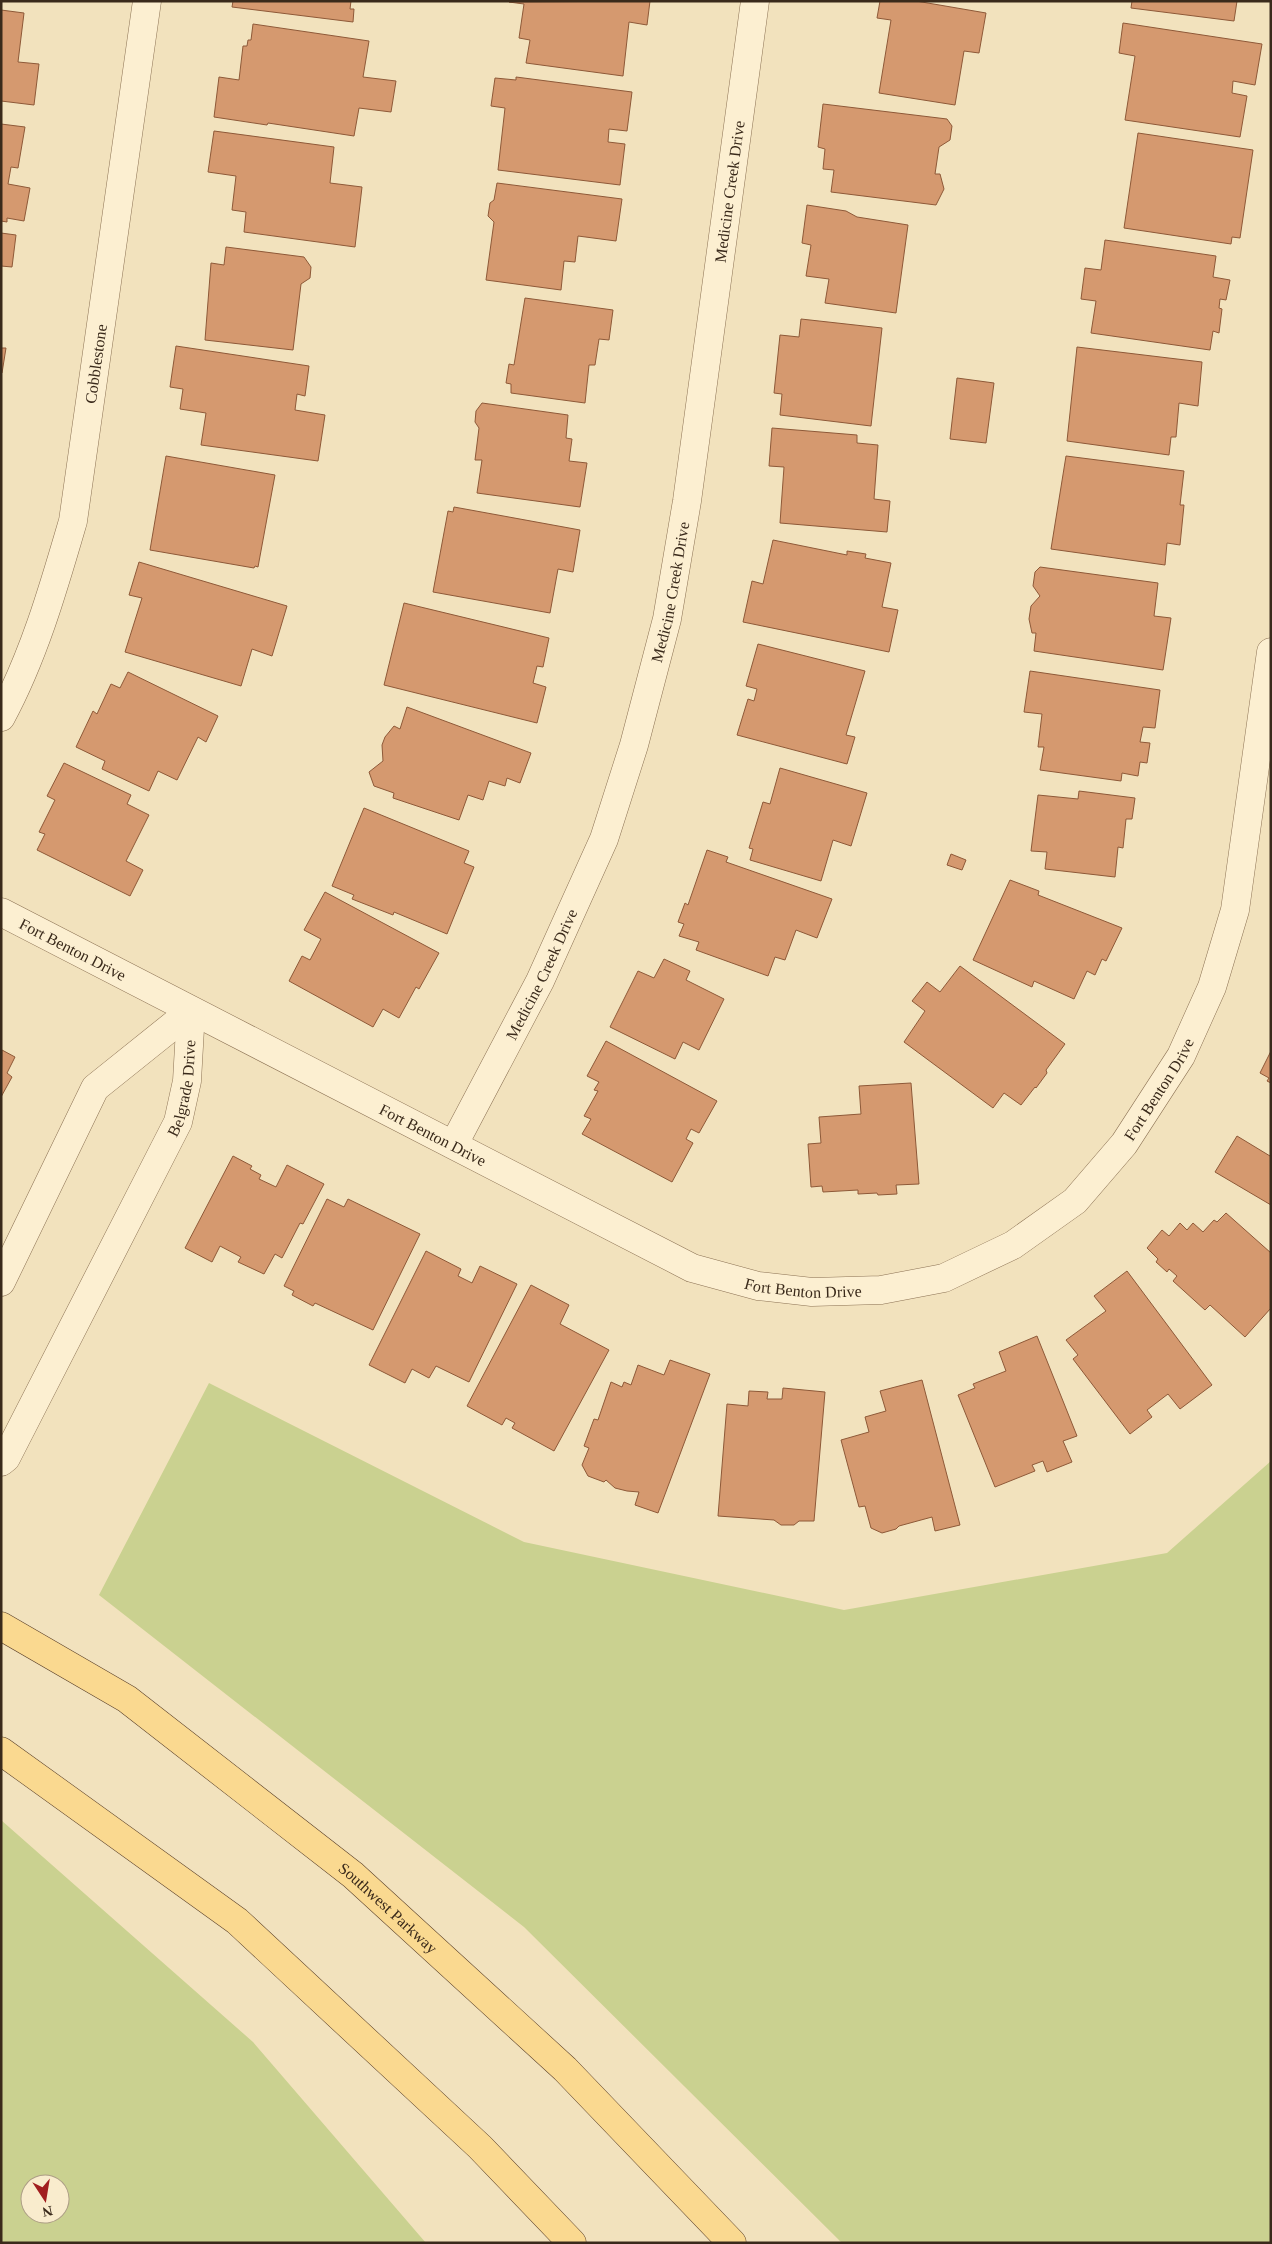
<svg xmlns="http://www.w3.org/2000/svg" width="1272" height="2244" font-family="'Times New Roman',serif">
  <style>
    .green { fill: #cad190; fill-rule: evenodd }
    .building { fill: #d5996f; stroke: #8e5938 }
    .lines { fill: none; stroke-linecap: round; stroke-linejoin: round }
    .minor-casing { stroke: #8c7254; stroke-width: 29 }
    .major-casing { stroke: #593f29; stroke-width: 29 }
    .minor { stroke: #fcefd1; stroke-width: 28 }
    .major { stroke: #fad990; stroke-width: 28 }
    .labels { text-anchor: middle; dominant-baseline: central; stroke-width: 4; stroke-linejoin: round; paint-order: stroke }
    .street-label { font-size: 16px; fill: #3a2a1b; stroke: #f9eccd }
  </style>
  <rect width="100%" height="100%" fill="#f2e2bd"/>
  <path class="green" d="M209,1383L524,1542L844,1610L1167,1553L1271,1461V2243H842L524,1927L99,1595Z
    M1,1820L253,2042L426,2243H1ZM30,2184H60V2214H30Z"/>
  <path class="building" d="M233,1H351L350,9H354L353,22L232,7Z
    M650,1L647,25L629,22L623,76L526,63L530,40L519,38L524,4L509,2Z
    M880,1H916L986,13L979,53L964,51L955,105L879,93L891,20L877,18Z
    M1132,1H1237L1234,21L1131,8Z
    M1,10L24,13L18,62L39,64L34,105L1,101Z
    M1123,23L1262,44L1255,85L1233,81L1232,93L1247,96L1240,137L1125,120L1135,56L1119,53Z
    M253,24L369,41L363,77L396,81L391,112L359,108L354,136L268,123L267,125L214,117L219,77L239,80L243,46H247L248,40H251Z
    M516,77L632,92L627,131L609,129L608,142L625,144L620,185L498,170L505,108L491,106L495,78L516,80Z
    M823,104L947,119L952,126L950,140L939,147L935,174H940L944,189L936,205L831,192L834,170L823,169L825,149L818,147Z
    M1,124L25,127L18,168L11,167L8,184L30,188L24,221L7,218V222L1,221Z
    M214,131L334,147L330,183L362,187L355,247L244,232L246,212L232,210L236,176L208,172Z
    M1138,133L1253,150L1240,238L1232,237L1231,244L1124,228Z
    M497,183L622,199L616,241L578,236L575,262L564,261L561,290L486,280L494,222L488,216L490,203L494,200Z
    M807,205L846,211L857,217L908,225L896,313L825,303L829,279L806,276L811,245L802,243Z
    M1,233L16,235L12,267L1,266Z
    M1105,240L1216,256L1213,277L1230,280L1226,300L1220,299L1219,308L1222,309L1219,333L1213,331L1210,350L1091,333L1096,301L1081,299L1085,268L1101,270Z
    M226,247L304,257L311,267L310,278L301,284L293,350L205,340L211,263L224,265Z
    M525,298L613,310L609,340L599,339L595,365H589L585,403L511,393V384L506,383L509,364L514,365Z
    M801,319L882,328L871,426L780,415L782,394L774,393L780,335L799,337Z
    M176,346L309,366L305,396L297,394L295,410L325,415L318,461L201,445L206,413L180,409L183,389L170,387Z
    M1077,347L1202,362L1198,406L1179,403L1176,437H1171L1169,455L1067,441Z
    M1,348H6L2,373H1Z
    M957,378L994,383L986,443L950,439Z
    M482,403L568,415L566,438L572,439L569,461L587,463L580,507L477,493L482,460H475L479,428L475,422L476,411Z
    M772,428L857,435V443L878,445L874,499L890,501L887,532L780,523L784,467L769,466Z
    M166,456L275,475L258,567L255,566L254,568L150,550Z
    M1066,456L1184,471L1180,505H1184L1180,545L1167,543L1165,565L1051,549Z
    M454,507L580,530L573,572L558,569L550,613L433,592L448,511L453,512Z
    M773,540L847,555V551L866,554L865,558L891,563L882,607L898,610L889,652L743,622L752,581L763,584Z
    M139,562L287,606L272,656L252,649L241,686L125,652L142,598L129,595Z
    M1040,567L1158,583L1154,616L1171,618L1163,670L1034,651L1036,633H1032L1029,619L1031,606L1040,596L1033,586L1035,572Z
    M404,603L549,638L543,667L537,666L533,683L546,687L537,723L384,685Z
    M758,644L865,671L846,735L855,737L847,764L737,735L748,699L754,701L757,689L746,686Z
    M1030,671L1160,690L1155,728L1143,727L1140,742L1150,743L1147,763L1140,762L1138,776L1122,773L1121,781L1040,770L1044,747H1038L1042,714L1024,712Z
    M128,672L218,716L206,742L198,737L177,780L158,771L149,791L102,769L105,761L76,747L93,711L97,714L111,684L120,688Z
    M407,707L531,753L520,783L507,778L505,786L489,781L483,800L468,795L459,820L393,798L394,793L374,786L369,772L383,761L382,745L385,737L394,726L400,729Z
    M64,763L131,795L127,804L149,815L126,861L143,870L130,896L37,850L45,834L39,832L55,800L47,796Z
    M780,768L867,793L851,846L833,840L821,881L750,860L753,849L749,848L763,802L770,804Z
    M1079,791L1135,798L1132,819H1126L1123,848L1118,847L1115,877L1045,869L1047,852L1031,851L1038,795L1078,799Z
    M364,808L469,851L464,863L474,867L447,934L394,912L393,915L352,899L354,895L332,886Z
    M707,850L728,857L726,862L832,899L817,938L796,930L785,960L775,957L768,976L696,950L699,942L679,936L684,924L678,922L685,903L688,905Z
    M951,854L966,860L962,870L947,865Z
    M1010,880L1039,891L1038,895L1122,928L1106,961L1102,959L1095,975L1087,971L1074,999L1034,981L1032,987L973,960Z
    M325,892L439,953L419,989L416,987L399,1018L383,1009L373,1027L289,981L302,956L310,960L321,939L304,930Z
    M664,959L690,971L686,980L724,999L699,1050L683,1042L675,1059L610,1027L638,971L654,978Z
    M960,966L1065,1044L1046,1070L1047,1073L1036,1088L1035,1087L1021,1105L1004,1093L993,1108L904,1042L925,1011L912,1001L927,982L940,992Z
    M606,1041L717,1101L699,1133L691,1129L686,1139L693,1143L672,1182L582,1134L591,1119L584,1116L598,1091L594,1090L599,1082L587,1076Z
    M2,1050L15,1057L7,1073L12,1077L1,1097Z
    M1271,1051V1083L1267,1081L1269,1078L1260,1073Z
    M911,1083L919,1184L896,1185L897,1194L878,1195L877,1193L858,1194V1190L823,1192L822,1186L811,1187L808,1144L821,1143L819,1117L861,1114L859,1086Z
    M1237,1136L1270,1156L1271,1154V1205L1215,1172Z
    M233,1156L252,1166L250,1169L261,1175L259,1179L276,1187L287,1165L324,1184L303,1224L300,1223L282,1258L275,1254L264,1274L238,1262L241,1257L220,1246L212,1262L185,1248Z
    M327,1199L344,1207L348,1199L420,1234L373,1330L315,1303L313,1306L292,1295L294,1291L284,1286Z
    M1226,1213L1271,1253V1308L1245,1337L1210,1305L1205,1310L1173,1281L1177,1276L1169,1269L1167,1272L1156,1262L1158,1259L1147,1248L1162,1230L1169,1236L1180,1223L1187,1230L1193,1223L1203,1232L1214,1220L1217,1222Z
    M426,1251L461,1269L458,1276L472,1283L480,1266L517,1284L469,1382L436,1366L429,1378L412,1369L405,1383L369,1365Z
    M1127,1271L1212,1385L1180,1409L1168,1394L1147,1410L1152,1417L1130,1434L1073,1359L1078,1355L1066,1340L1106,1311L1094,1296Z
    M531,1285L569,1305L560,1324L609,1350L554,1451L512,1428L515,1423L506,1418L502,1425L467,1406Z
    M1037,1336L1077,1436L1063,1441L1072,1462L1047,1472L1043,1461L1032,1465L1035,1471L995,1487L958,1395L975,1388L973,1384L1006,1371L999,1352Z
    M670,1360L710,1374L658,1513L635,1505L639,1492L627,1491L615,1488L606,1480L604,1482L588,1476L582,1465L589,1448L584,1446L594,1419L598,1420L611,1382L622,1387L624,1382L631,1385L638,1365L664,1375Z
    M922,1380L960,1525L935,1531L932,1517L899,1526L896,1529L882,1533L871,1528L865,1506L859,1507L841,1440L869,1432L865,1417L886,1411L880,1391Z
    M783,1388L825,1392L814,1521H799L794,1525H781L774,1520L718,1516L727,1404L748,1406L749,1391L768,1392L767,1399H782Z"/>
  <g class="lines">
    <defs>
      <g id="minor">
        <path id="s1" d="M1,717C34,656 54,586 73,521L147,1"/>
        <path id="s2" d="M1,912L692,1268L758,1286L812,1292L881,1290L944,1278L1013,1245L1075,1201L1124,1144L1181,1056L1212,987L1235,910L1271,652"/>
        <path id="s3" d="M454,1144L540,981L604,839L634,745L667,619L687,501L755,1"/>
        <path d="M1,1282L95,1088L191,1011"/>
        <path id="s4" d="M1,1462L6,1458L178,1122L187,1081L191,1011"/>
      </g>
      <g id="major">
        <path id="s5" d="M1,1626L127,1699L353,1875L565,2069L732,2243"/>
        <path d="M1,1751L237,1921L480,2147L572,2243"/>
      </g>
    </defs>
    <use href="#minor" class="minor-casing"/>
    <use href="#major" class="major-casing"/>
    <use href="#minor" class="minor"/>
    <use href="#major" class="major"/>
  </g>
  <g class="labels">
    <g class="street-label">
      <text stroke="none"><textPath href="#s3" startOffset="1001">Medicine Creek Drive</textPath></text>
      <text stroke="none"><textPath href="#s1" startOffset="368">Cobblestone</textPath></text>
      <text stroke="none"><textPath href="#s3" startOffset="596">Medicine Creek Drive</textPath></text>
      <text stroke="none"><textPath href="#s2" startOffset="81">Fort Benton Drive</textPath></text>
      <text stroke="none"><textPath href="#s3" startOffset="191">Medicine Creek Drive</textPath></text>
      <text stroke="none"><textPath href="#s4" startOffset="418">Belgrade Drive</textPath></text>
      <text stroke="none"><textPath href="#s2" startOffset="1326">Fort Benton Drive</textPath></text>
      <text stroke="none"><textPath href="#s2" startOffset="486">Fort Benton Drive</textPath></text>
      <text stroke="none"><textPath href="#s2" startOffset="891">Fort Benton Drive</textPath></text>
      <text stroke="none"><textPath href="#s5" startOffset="480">Southwest Parkway</textPath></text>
    </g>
  </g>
  <rect width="1272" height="2244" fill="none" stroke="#3a2a1b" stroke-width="5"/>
  <g transform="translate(45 2199) rotate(168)"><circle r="24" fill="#f9eccd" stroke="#ad9e86"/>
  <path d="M0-4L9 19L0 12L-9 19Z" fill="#a11e1f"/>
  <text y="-8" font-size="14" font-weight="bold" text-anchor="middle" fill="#3a2a1b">N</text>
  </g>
</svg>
